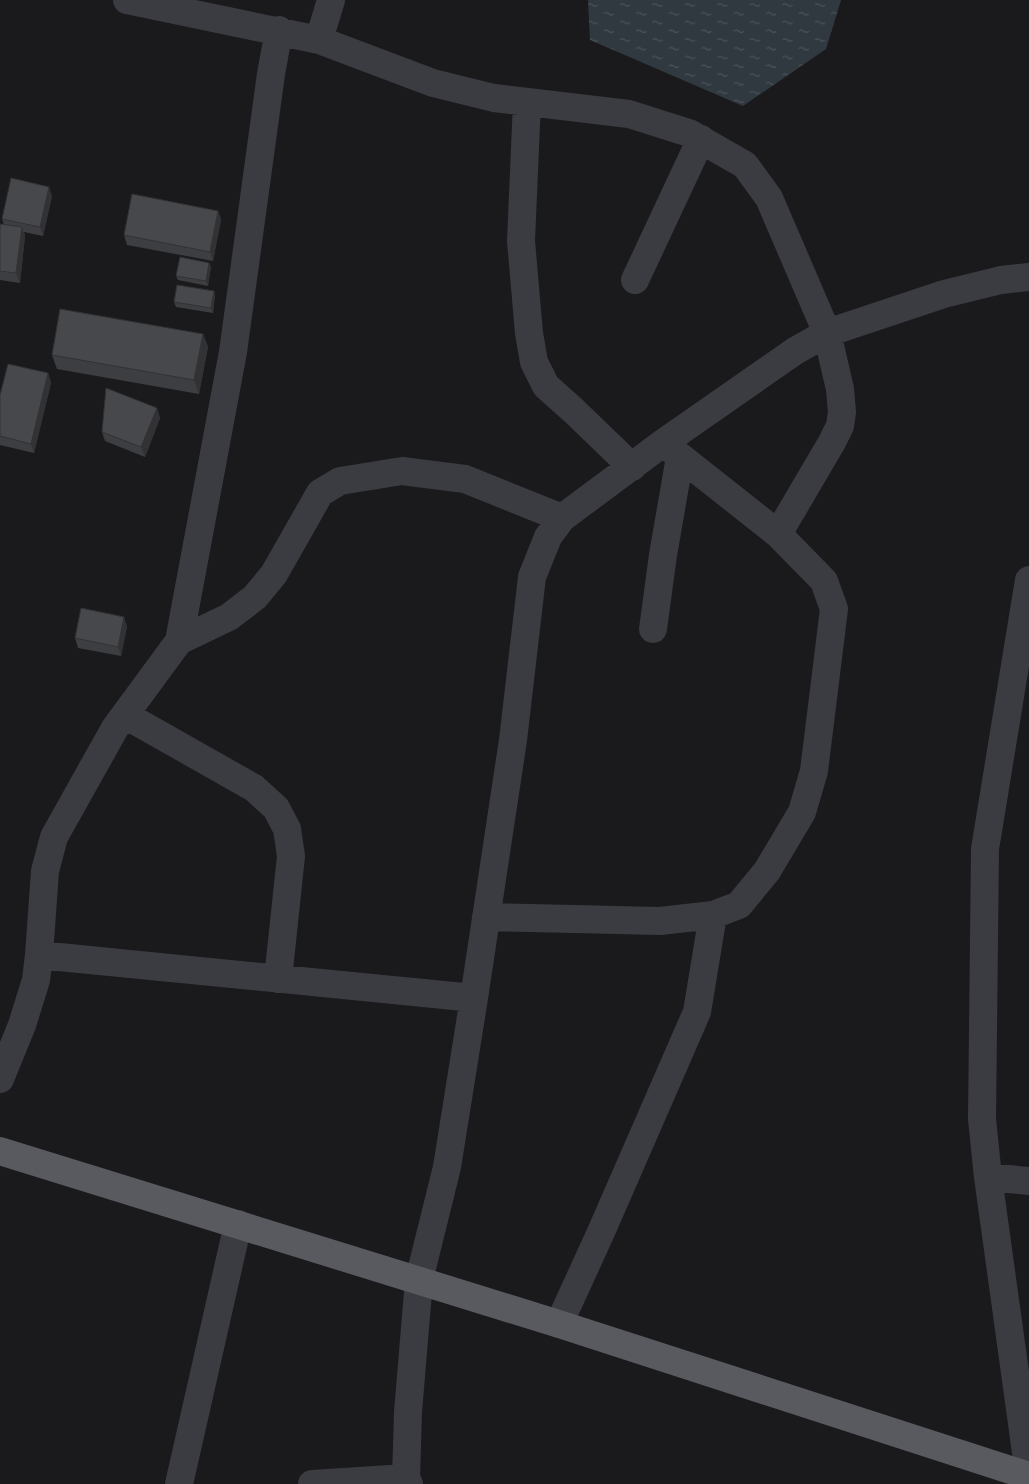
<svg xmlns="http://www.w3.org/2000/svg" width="1029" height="1484" font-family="'Fira Sans Condensed',sans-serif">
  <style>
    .water { fill: url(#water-ripples) }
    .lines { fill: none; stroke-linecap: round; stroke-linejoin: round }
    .minor { stroke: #3b3c41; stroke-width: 28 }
    .major { stroke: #585a60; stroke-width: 28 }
    .wall { fill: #3d3e41 }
    .shaded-wall { fill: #323235 }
    .building { fill: #47484c; stroke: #323235 }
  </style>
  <defs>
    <pattern id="water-ripples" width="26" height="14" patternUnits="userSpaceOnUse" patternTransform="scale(1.25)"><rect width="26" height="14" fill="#313940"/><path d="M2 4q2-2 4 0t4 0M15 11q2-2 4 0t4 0" fill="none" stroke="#4c535a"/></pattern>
  </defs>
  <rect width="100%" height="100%" fill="#1a1a1c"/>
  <path class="water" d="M588,0H841L826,49L743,106L590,40Z"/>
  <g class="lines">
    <path class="minor" d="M127,0L319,40L433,83L494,98L629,114L689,133L745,165L769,198L827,333L840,389L842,412L840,426L832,442L778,534
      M319,40L331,0
      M527,102L521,241L529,333L534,362L546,386L574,411L632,467
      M635,280L701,139
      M1029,580L985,849L982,1119L988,1177L1029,1474
      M653,629L663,555L680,457
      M179,641L229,617L255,597L274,574L320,493L340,481L402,471L465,479L562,518
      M125,715L254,788L276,808L287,829L291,856L278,979
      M486,917L660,921L713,915L739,905L767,871L802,812L814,771L834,609L824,581L778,534L663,443
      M39,955L474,998
      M0,1079L22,1025L36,980L39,955L45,871L54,837L115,728L179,641L233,352L271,74L279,30
      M988,1177L1029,1181
      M559,1324L601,1232L697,1012L713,915
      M179,1484L238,1224
      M312,1484L406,1478
      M409,1484L406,1478L408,1412L419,1280L447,1167L474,998L513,740L532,577L548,537L562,518L663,443L795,351L827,333L944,294L1001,280L1029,277"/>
    <path class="major" d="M0,1151L559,1324L1029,1476"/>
  </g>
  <path class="wall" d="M52,196L43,236L24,232L25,236L20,283L0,280V224L4,225L2,219Z
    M218,211L221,220L213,261L127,245L124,235Z
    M209,263L211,267L208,286L178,280L176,276Z
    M214,291L215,295L213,313L176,307L174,302Z
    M203,334L208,347L199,394L57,369L52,355Z
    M48,373L51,383L34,453L0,445V395Z
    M157,408L160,418L145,457L105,441L102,432Z
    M127,626L121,656L78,648L75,638Z"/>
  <path class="shaded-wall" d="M49,187L52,196L43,236L40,227Z
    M218,211L221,220L213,261L210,252Z
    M22,227L25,236L20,283L16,273Z
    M209,263L211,267L208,286L206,281Z
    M214,291L215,295L213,313L211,308Z
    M203,334L208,347L199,394L194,380Z
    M48,373L51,383L34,453L31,444Z
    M157,408L160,418L145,457L141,447Z
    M124,617L127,626L121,656L118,647Z"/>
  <path class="building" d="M11,178L49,187L40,227L2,219Z
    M132,194L218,211L210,252L124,235Z
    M0,224L22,227L16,273L0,271Z
    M180,257L209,263L206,281L176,276Z
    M177,285L214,291L211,308L174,302Z
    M60,309L203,334L194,380L52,355Z
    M8,364L48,373L31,444L0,436V395Z
    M106,388L157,408L141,447L102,432Z
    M81,608L124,617L118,647L75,638Z"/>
</svg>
